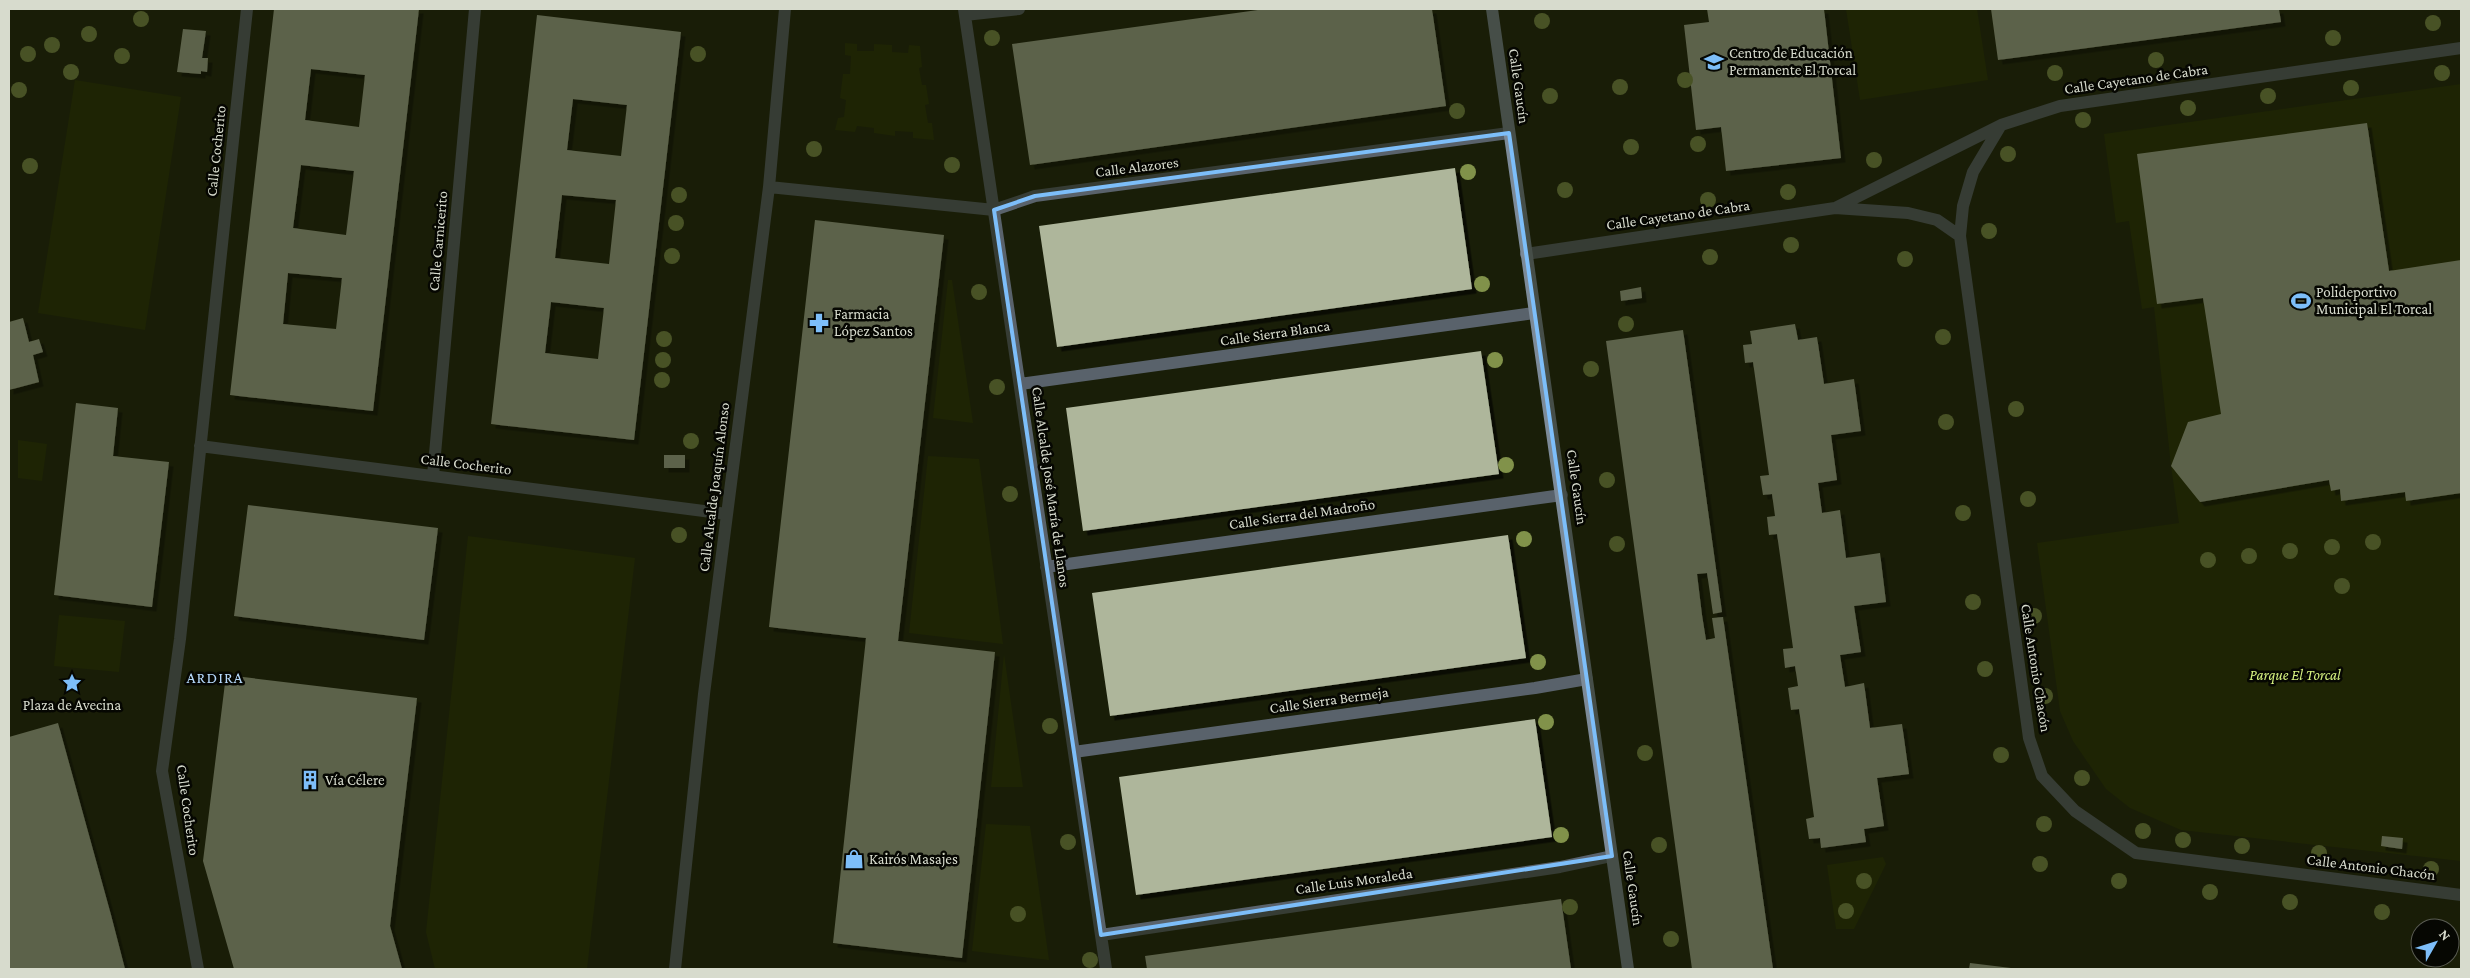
<svg xmlns="http://www.w3.org/2000/svg" width="2470" height="978" font-family="'Crimson Pro',serif">
  <style>
    .green { fill: #242d00 }
    .building { fill: #aeb69b; fill-rule: evenodd; filter: url(#shadow) }
    .lines { fill: none; stroke-linecap: round; stroke-linejoin: round }
    .minor { stroke: #59626b; stroke-width: 12 }
    .secondary { stroke: #7c8a98; stroke-width: 12 }
    .tree { fill: #81924a }
    .marked { fill: none; stroke: #7dbef9; stroke-width: 4; stroke-linejoin: round }
    .labels { text-anchor: middle; dominant-baseline: central; stroke-width: 5; stroke-linejoin: round; paint-order: stroke }
    .poi-label { font-size: 15px; fill: #d7dbcd; stroke: #060702; text-anchor: start }
    .street-label { font-size: 15px; fill: #d7dbcd; stroke: #060702 }
    .park-label { font-size: 15px; font-style: italic; fill: #d6f180; stroke: #060702 }
    .neighbourhood-label { font-size: 16px; letter-spacing: 1px; fill: #b5d8fa; stroke: #060702 }
  </style>
  <defs>
    <filter id="shadow"><feDropShadow dx="4.5" dy="4.5" stdDeviation="0" flood-color="#0009"/></filter>
  </defs>
  <rect width="100%" height="100%" fill="#191e08"/>
  <path class="green" d="M1846,9H1977L1988,80L1860,100Z
    M845,43L857,44V51H874V44L892,45V52L908,53L909,45L920,46L922,67L919,68L922,85H926L929,104L925,105L928,123H932L934,140L913,138V132L895,131V136L874,133V128L857,126L855,132L835,130L838,118L844,117L846,100L840,98L843,74H850L851,56L845,55Z
    M75,80L181,97L145,330L38,313Z
    M2461,84V861L2181,830L2130,808L2106,789L2073,741L2060,711L2037,543L2179,523L2171,466L2154,307L2142,309L2129,221L2116,223L2104,134Z
    M948,280H952L973,423L933,418Z
    M18,440L47,444L42,481L18,478Z
    M928,456L979,459L1003,644L909,633Z
    M468,536L635,558L587,969H435L426,932Z
    M59,615L125,621L119,672L54,666Z
    M1004,654L1023,787H991Z
    M986,824L1030,826L1049,960L972,951Z
    M1883,857L1886,864L1854,929H1836L1827,865Z"/>
  <path class="building" d="M274,9H419L373,411L230,395ZM311,69L365,75L359,127L305,120ZM301,165L354,171L346,235L293,228ZM288,273L342,278L336,329L283,324Z
    M1265,9H1432L1446,106L1030,165L1012,44Z
    M1707,9H1824L1841,158L1726,171L1721,127L1696,130L1684,25L1709,22Z
    M1991,9H2279L2281,22L1998,60Z
    M537,15L681,32L634,440L491,424ZM573,99L627,105L621,156L567,150ZM562,195L616,200L609,264L555,258ZM551,302L604,308L598,359L545,353Z
    M183,29L206,31L202,58H208L207,72L201,71V74L177,72Z
    M2367,123L2389,271L2461,260V493L2406,501L2405,492L2341,501L2340,489L2331,491L2329,480L2200,502L2171,466L2188,422L2221,414L2203,298L2157,304L2137,154Z
    M1455,168L1472,289L1057,347L1039,226Z
    M815,220L944,235L898,641L995,652L962,958L833,943L866,638L769,627Z
    M1641,287L1642,298L1621,301L1620,291Z
    M23,318L29,342L39,339L43,352L33,355L39,382L9,390V322Z
    M1795,324L1798,340L1817,337L1824,384L1854,379L1861,431L1831,435L1837,480L1818,483L1822,513L1840,510L1846,558L1880,553L1886,602L1854,606L1861,652L1840,655L1845,687L1864,683L1870,728L1902,724L1909,774L1877,778L1884,826L1864,829L1866,842L1821,848L1820,838L1809,839L1806,819L1814,817L1799,709L1791,710L1788,688L1798,686L1795,666L1785,668L1783,649L1793,648L1777,534L1769,535L1767,517L1775,516L1772,494L1763,495L1760,476L1769,475L1753,362L1745,363L1743,345L1752,344L1750,331Z
    M1683,330L1722,612L1713,614L1707,573L1697,574L1702,615L1706,640L1715,638L1712,618L1723,617L1773,969H1692L1606,341Z
    M1481,351L1499,474L1083,531L1066,408Z
    M76,403L118,408L113,456L169,462L152,607L54,595Z
    M664,455H685V468H664Z
    M248,505L438,528L424,640L234,616Z
    M1508,535L1526,658L1110,716L1092,593Z
    M226,675L417,698L390,926L402,969H234L203,861Z
    M1535,719L1552,837L1136,895L1119,777Z
    M58,723L111,915L125,969H9V737Z
    M2382,836L2403,838L2402,849L2381,846Z
    M1561,899L1571,969H1147L1145,956Z
    M1970,963L2011,968L2010,969H1969Z"/>
  <g class="lines">
    <path class="minor" d="M964,9L1106,969
      M965,15L1019,9
      M2001,125L1973,172L1963,206L1960,236L2029,738L2042,776L2075,811L2136,853L2461,895
      M769,187L994,210L1035,196L1509,133
      M1835,208L2001,125L2060,106L2461,48
      M1526,254L1835,208L1908,213L1937,220L1960,236
      M1020,384L1534,313
      M200,446L727,514
      M433,476L475,9
      M1046,567L1562,495
      M1074,752L1535,688L1587,679
      M1101,935L1560,867L1612,856
      M198,969L162,771L180,639L247,9
      M675,969L704,694L769,187L785,9"/>
    <path class="secondary" d="M1492,9L1628,969"/>
  </g>
  <g class="tree">
    <circle cx="141" cy="19" r="8"/>
    <circle cx="1542" cy="21" r="8"/>
    <circle cx="2433" cy="23" r="8"/>
    <circle cx="89" cy="34" r="8"/>
    <circle cx="992" cy="38" r="8"/>
    <circle cx="2333" cy="38" r="8"/>
    <circle cx="52" cy="45" r="8"/>
    <circle cx="28" cy="54" r="8"/>
    <circle cx="698" cy="54" r="8"/>
    <circle cx="122" cy="56" r="8"/>
    <circle cx="2156" cy="60" r="8"/>
    <circle cx="71" cy="72" r="8"/>
    <circle cx="2055" cy="73" r="8"/>
    <circle cx="2442" cy="73" r="8"/>
    <circle cx="1685" cy="80" r="8"/>
    <circle cx="1620" cy="87" r="8"/>
    <circle cx="2351" cy="88" r="8"/>
    <circle cx="19" cy="90" r="8"/>
    <circle cx="1550" cy="96" r="8"/>
    <circle cx="2268" cy="96" r="8"/>
    <circle cx="2188" cy="108" r="8"/>
    <circle cx="1457" cy="111" r="8"/>
    <circle cx="2083" cy="120" r="8"/>
    <circle cx="1698" cy="144" r="8"/>
    <circle cx="1631" cy="147" r="8"/>
    <circle cx="814" cy="149" r="8"/>
    <circle cx="2008" cy="154" r="8"/>
    <circle cx="1874" cy="160" r="8"/>
    <circle cx="952" cy="165" r="8"/>
    <circle cx="30" cy="166" r="8"/>
    <circle cx="1468" cy="172" r="8"/>
    <circle cx="1565" cy="190" r="8"/>
    <circle cx="1788" cy="192" r="8"/>
    <circle cx="679" cy="195" r="8"/>
    <circle cx="1708" cy="200" r="8"/>
    <circle cx="676" cy="223" r="8"/>
    <circle cx="1989" cy="231" r="8"/>
    <circle cx="1791" cy="245" r="8"/>
    <circle cx="672" cy="256" r="8"/>
    <circle cx="1710" cy="257" r="8"/>
    <circle cx="1905" cy="259" r="8"/>
    <circle cx="1482" cy="284" r="8"/>
    <circle cx="979" cy="292" r="8"/>
    <circle cx="1626" cy="324" r="8"/>
    <circle cx="1943" cy="337" r="8"/>
    <circle cx="664" cy="339" r="8"/>
    <circle cx="663" cy="360" r="8"/>
    <circle cx="1495" cy="360" r="8"/>
    <circle cx="1591" cy="369" r="8"/>
    <circle cx="662" cy="380" r="8"/>
    <circle cx="997" cy="387" r="8"/>
    <circle cx="2016" cy="409" r="8"/>
    <circle cx="1946" cy="422" r="8"/>
    <circle cx="691" cy="441" r="8"/>
    <circle cx="1506" cy="465" r="8"/>
    <circle cx="1607" cy="480" r="8"/>
    <circle cx="1010" cy="494" r="8"/>
    <circle cx="2028" cy="499" r="8"/>
    <circle cx="1963" cy="513" r="8"/>
    <circle cx="679" cy="535" r="8"/>
    <circle cx="1524" cy="539" r="8"/>
    <circle cx="2373" cy="542" r="8"/>
    <circle cx="1617" cy="544" r="8"/>
    <circle cx="2332" cy="547" r="8"/>
    <circle cx="2290" cy="551" r="8"/>
    <circle cx="2249" cy="556" r="8"/>
    <circle cx="2208" cy="560" r="8"/>
    <circle cx="2342" cy="586" r="8"/>
    <circle cx="1973" cy="602" r="8"/>
    <circle cx="2034" cy="616" r="8"/>
    <circle cx="1538" cy="662" r="8"/>
    <circle cx="1985" cy="669" r="8"/>
    <circle cx="2045" cy="696" r="8"/>
    <circle cx="1546" cy="722" r="8"/>
    <circle cx="1050" cy="726" r="8"/>
    <circle cx="1645" cy="753" r="8"/>
    <circle cx="2001" cy="755" r="8"/>
    <circle cx="2082" cy="778" r="8"/>
    <circle cx="2044" cy="824" r="8"/>
    <circle cx="2143" cy="831" r="8"/>
    <circle cx="1561" cy="835" r="8"/>
    <circle cx="2183" cy="840" r="8"/>
    <circle cx="1068" cy="842" r="8"/>
    <circle cx="1659" cy="845" r="8"/>
    <circle cx="2242" cy="846" r="8"/>
    <circle cx="2319" cy="853" r="8"/>
    <circle cx="2040" cy="864" r="8"/>
    <circle cx="2431" cy="869" r="8"/>
    <circle cx="1864" cy="881" r="8"/>
    <circle cx="2119" cy="881" r="8"/>
    <circle cx="2210" cy="892" r="8"/>
    <circle cx="2290" cy="902" r="8"/>
    <circle cx="1570" cy="907" r="8"/>
    <circle cx="1846" cy="911" r="8"/>
    <circle cx="2382" cy="912" r="8"/>
    <circle cx="1018" cy="914" r="8"/>
    <circle cx="1671" cy="939" r="8"/>
    <circle cx="1090" cy="960" r="8"/>
  </g>
  <path d="M0 0H2470V978H0ZM1509,133L1612,856L1101,935L994,210L1035,196Z" fill="#191e08" fill-opacity=".55" fill-rule="evenodd"/>
  <path class="marked" d="M1509,133L1612,856L1101,935L994,210L1035,196Z"/>
  <defs>
    <symbol id="university-bare" viewBox="-9 -9 18 18"><path d="M0-5L7-2L0 1L-7-2ZM-4 1L0 2.5L4 1V4Q0 6-4 4Z" fill="#7dbef9" stroke="#060702" stroke-width="2.5" paint-order="stroke"/></symbol>
    <symbol id="stadium-bare" viewBox="-9 -9 18 18"><path d="M0-5a6.5 5 0 1 0 0 10a6.5 5 0 1 0 0-10ZM-3.5-1.8h7v3.6h-7Z" fill="#7dbef9" stroke="#060702" stroke-width="2.5" paint-order="stroke"/></symbol>
    <symbol id="pharmacy-bare" viewBox="-9 -9 18 18"><path d="M-2-6h4v4h4v4h-4v4h-4v-4h-4v-4h4Z" fill="#7dbef9" stroke="#060702" stroke-width="2.5" paint-order="stroke"/></symbol>
    <symbol id="sight-bare" viewBox="-9 -9 18 18"><path d="M0-6L1.8-2.2L6-1.7L2.9 1.2L3.7 5.4L0 3.3L-3.7 5.4L-2.9 1.2L-6-1.7L-1.8-2.2Z" fill="#7dbef9" stroke="#060702" stroke-width="2.5" paint-order="stroke"/></symbol>
    <symbol id="building-bare" viewBox="-9 -9 18 18"><path d="M-4-6H4V6H1V3H-1V6H-4ZM-2.5-4.3h1.7v1.8h-1.7ZM.8-4.3h1.7v1.8H.8ZM-2.5-1h1.7V.8h-1.7ZM.8-1h1.7V.8H.8Z" fill="#7dbef9" stroke="#060702" stroke-width="2.5" paint-order="stroke"/></symbol>
    <symbol id="shop-bare" viewBox="-9 -9 18 18"><path d="M-5-2.5h2.3a2.7 3.5 0 0 1 5.4 0H5L5.5 6h-11ZM-1.5-2.5h3a1.5 2.3 0 0 0-3 0Z" fill="#7dbef9" stroke="#060702" stroke-width="2.5" paint-order="stroke"/></symbol>
  </defs>
  <g fill-rule="evenodd">
    <use href="#university-bare" x="1700" y="48" width="28" height="28"/>
    <use href="#stadium-bare" x="2287" y="287" width="28" height="28"/>
    <use href="#pharmacy-bare" x="805" y="309" width="28" height="28"/>
    <use href="#sight-bare" x="58" y="669" width="28" height="28"/>
    <use href="#building-bare" x="296" y="766" width="28" height="28"/>
    <use href="#shop-bare" x="840" y="845" width="28" height="28"/>
  </g>
  <g class="labels">
    <g class="poi-label">
      <text x="1729" y="53">Centro de Educación<tspan x="1729" dy="17">Permanente El Torcal</tspan></text>
      <text x="2316" y="292">Polideportivo<tspan x="2316" dy="17">Municipal El Torcal</tspan></text>
      <text x="834" y="314">Farmacia<tspan x="834" dy="17">López Santos</tspan></text>
      <text x="72" y="705" text-anchor="middle">Plaza de Avecina</text>
      <text x="325" y="780">Vía Célere</text>
      <text x="869" y="859">Kairós Masajes</text>
    </g>
    <g class="street-label">
      <text transform="translate(2136 79) rotate(-8)">Calle Cayetano de Cabra</text>
      <text transform="translate(1519 86) rotate(82)">Calle Gaucín</text>
      <text transform="translate(216 151) rotate(-84)">Calle Cocherito</text>
      <text transform="translate(1137 167) rotate(-7)">Calle Alazores</text>
      <text transform="translate(1678 215) rotate(-8)">Calle Cayetano de Cabra</text>
      <text transform="translate(438 241) rotate(-85)">Calle Carnicerito</text>
      <text transform="translate(1275 333) rotate(-8)">Calle Sierra Blanca</text>
      <text transform="translate(466 464) rotate(7)">Calle Cocherito</text>
      <text transform="translate(714 487) rotate(-83)">Calle Alcalde Joaquín Alonso</text>
      <text transform="translate(1051 487) rotate(82)">Calle Alcalde José María de Llanos</text>
      <text transform="translate(1577 487) rotate(82)">Calle Gaucín</text>
      <text transform="translate(1302 514) rotate(-8)">Calle Sierra del Madroño</text>
      <text transform="translate(2036 668) rotate(81)">Calle Antonio Chacón</text>
      <text transform="translate(1329 700) rotate(-8)">Calle Sierra Bermeja</text>
      <text transform="translate(188 810) rotate(82)">Calle Cocherito</text>
      <text transform="translate(2371 867) rotate(7)">Calle Antonio Chacón</text>
      <text transform="translate(1354 881) rotate(-8)">Calle Luis Moraleda</text>
      <text transform="translate(1633 888) rotate(82)">Calle Gaucín</text>
    </g>
    <g class="park-label">
      <text x="2295" y="675">Parque El Torcal</text>
    </g>
    <g class="neighbourhood-label">
      <text x="215" y="677">ARDIRA</text>
    </g>
  </g>
  <rect width="2470" height="978" fill="none" stroke="#d7dbcd" stroke-width="20"/>
  <g transform="translate(2435 943) rotate(51)"><circle r="24" fill="#060702" stroke="#5a5c53"/>
  <path d="M0-4L9 19L0 12L-9 19Z" fill="#7dbef9"/>
  <text y="-8" font-size="14" font-weight="bold" text-anchor="middle" fill="#d7dbcd">N</text>
  </g>
</svg>
